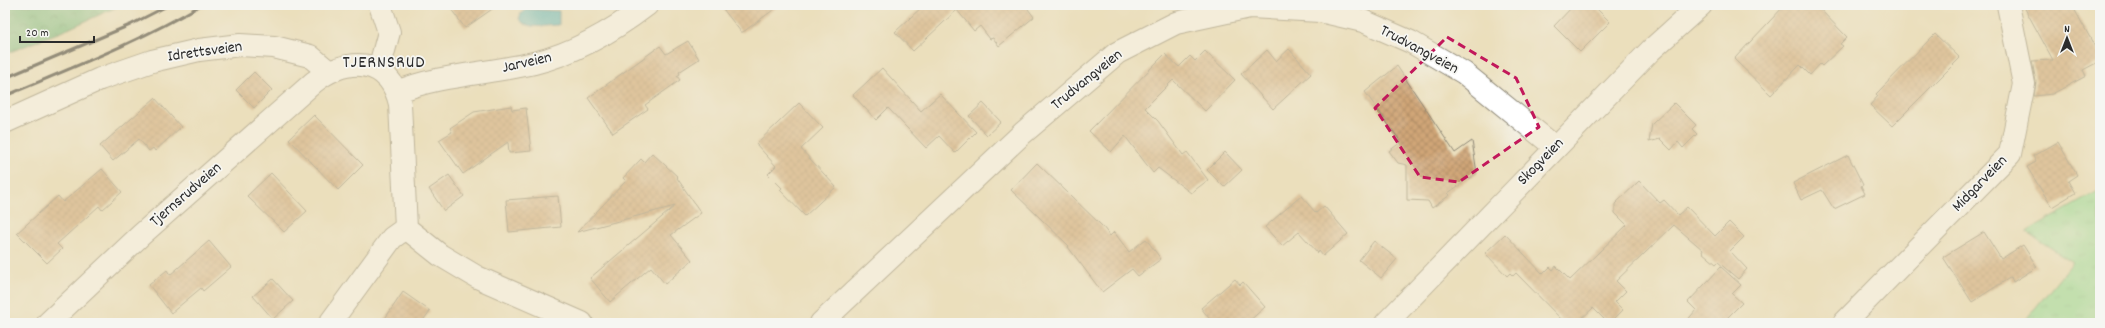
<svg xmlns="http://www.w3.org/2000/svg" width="2105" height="328" font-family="Dekko,sans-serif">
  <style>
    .grass { fill: url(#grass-tufts); stroke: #5e8664 }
    .forest { fill: url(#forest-crowns); stroke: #507458 }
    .water { fill: #3faebc; stroke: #356c74 }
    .building { fill: url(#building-cross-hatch) }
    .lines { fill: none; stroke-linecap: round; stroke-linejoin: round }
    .minor-casing { stroke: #8b8574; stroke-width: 24 }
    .minor { stroke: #fff; stroke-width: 22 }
    .rail { stroke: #2b2b2b; stroke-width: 3 }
    .marked { fill: none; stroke: #c2185b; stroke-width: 3; stroke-dasharray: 8 5; stroke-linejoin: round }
    .labels { text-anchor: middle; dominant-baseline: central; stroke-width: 3.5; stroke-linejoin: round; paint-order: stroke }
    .street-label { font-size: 16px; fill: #2b2b2b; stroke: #f6f6f2 }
    .quarter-label { font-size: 18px; letter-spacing: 1px; fill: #2b2b2b; stroke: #f6f6f2 }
  </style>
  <defs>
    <pattern id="grass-tufts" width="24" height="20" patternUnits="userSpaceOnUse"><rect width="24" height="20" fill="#92e09e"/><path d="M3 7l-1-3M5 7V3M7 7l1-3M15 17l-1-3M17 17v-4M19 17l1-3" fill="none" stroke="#7ec088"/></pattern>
    <pattern id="forest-crowns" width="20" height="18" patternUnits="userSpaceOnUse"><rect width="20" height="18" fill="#75be85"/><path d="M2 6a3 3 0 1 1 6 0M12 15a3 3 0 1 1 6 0" fill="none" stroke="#609b6d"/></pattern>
    <pattern id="building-cross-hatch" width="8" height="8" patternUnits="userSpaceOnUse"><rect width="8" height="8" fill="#d0a677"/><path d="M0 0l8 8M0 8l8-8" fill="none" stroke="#a98762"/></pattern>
  </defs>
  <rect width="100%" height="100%" fill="#f6f6f2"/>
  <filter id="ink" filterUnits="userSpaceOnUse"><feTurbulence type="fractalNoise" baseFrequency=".025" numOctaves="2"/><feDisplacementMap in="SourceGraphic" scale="8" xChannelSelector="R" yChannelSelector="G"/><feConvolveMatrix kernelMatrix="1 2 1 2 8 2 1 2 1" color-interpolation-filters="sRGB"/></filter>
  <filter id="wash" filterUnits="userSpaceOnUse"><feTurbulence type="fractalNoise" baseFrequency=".012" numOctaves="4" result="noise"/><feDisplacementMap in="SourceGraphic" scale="16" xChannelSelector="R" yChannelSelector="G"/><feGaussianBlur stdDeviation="0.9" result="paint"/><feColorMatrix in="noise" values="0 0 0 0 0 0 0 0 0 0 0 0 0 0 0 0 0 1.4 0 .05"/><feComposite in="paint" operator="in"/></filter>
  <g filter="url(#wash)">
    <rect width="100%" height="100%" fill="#ebdfbc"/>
    <path class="grass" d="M2100,190V323H2023L2073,262L2026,232Z"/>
    <path class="forest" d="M5,5H121L68,29L5,54Z"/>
    <path class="water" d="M527,9L559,11V25C547,25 528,31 519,19L521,13Z"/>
    <g id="blocks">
      <path class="building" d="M448,5H498L465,28Z
        M720,5H780L743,32H741Z
        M924,5H1025L1034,17L999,46L993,38L990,39L980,26L974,31L957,10L913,51L895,32Z
        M1574,5H1593L1610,22L1580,52L1554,26Z
        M1785,5H1816L1847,37L1840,44L1843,46L1822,66L1820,64L1810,75L1800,65L1771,95L1734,59Z
        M2023,5H2072L2100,56V61L2083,70L2086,76L2052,94L2034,96L2036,82L2032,61L2053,60Z
        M1935,34L1960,58L1892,126L1870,105L1878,96L1876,94Z
        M688,41L699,59L679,72L680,74L677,76L680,80L645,105L648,109L613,133L588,98L660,46L666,54Z
        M1289,49L1311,74L1273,109L1241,74L1267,50L1276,61Z
        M1205,51L1235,80L1205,111L1173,80L1145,108L1158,121L1183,155L1187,152L1208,180L1191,193L1158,168L1153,173L1125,136L1111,152L1089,131L1165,54L1179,67L1190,56L1195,61Z
        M1397,66L1455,153L1472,141L1477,173L1448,193L1450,195L1432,208L1428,201L1407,200V165L1398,163L1389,151L1401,142L1365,92Z
        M882,68L921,111L940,94L976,132L955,153L939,136L926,148L888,108L876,120L853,95Z
        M254,72L272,90L254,108L236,90Z
        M155,98L181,127L155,151L153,148L149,151L139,139L113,161L100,146Z
        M799,103L823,128L801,149L836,187L805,216L780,190L782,188L768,174L776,166L756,144Z
        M983,103L1001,122L987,135L969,116Z
        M1674,103L1696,125L1692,129L1697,134L1683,148L1678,142L1671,150L1660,139L1649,142L1652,124Z
        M511,106L512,110L526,108L531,151L509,153L508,142L463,174L439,140L452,132L450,128L474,112Z
        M314,115L363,165L338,190L289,139Z
        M2058,142L2077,175L2068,181L2075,193L2052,207L2027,167L2036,162L2033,156Z
        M1225,152L1242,170L1224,187L1207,170Z
        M652,153L678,177L677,178L701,213L671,235L692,260L665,284L651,267L610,302L590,278L675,206L577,232L626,181L623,178L641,159L644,162Z
        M1848,155L1863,185L1861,186L1865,194L1834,209L1822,190L1801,200L1793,183Z
        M1037,163L1103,227L1110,236L1114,232L1129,252L1146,239L1161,259L1138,276L1132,269L1102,292L1068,247L1069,246L1011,190Z
        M102,169L122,192L102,210L99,206L57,244L62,249L47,263L17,233L58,196L63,202Z
        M271,173L307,211L284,232L247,196Z
        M449,175L464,196L444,211L429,189Z
        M1639,181L1660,203L1664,200L1678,215L1687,207L1715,236L1729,222L1744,237L1730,251L1747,269L1738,279L1718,262L1716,264L1702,252L1703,250L1674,225L1616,281L1626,291L1615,302L1623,310L1610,323H1608L1593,308L1577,323H1565L1516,273L1513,276L1510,273L1507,276L1485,253L1505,234L1543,274L1550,267L1553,270L1556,266L1570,280L1627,225L1615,213V204Z
        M558,196L561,227L509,232L506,200Z
        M1301,196L1316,213L1324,206L1348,234L1323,256L1319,251L1318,253L1299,232L1282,246L1265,227Z
        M1984,232L2001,259L2023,245L2037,267L2013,282L2011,277L1972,302L1943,257Z
        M209,241L231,267L203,291L201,288L171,313L149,285L167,270L170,275Z
        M1374,241L1397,259L1381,278L1359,260Z
        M1721,267L1741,285L1732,294L1742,303L1722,323H1685L1696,310L1688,302Z
        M273,279L293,301L273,319L253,296Z
        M1235,279L1240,285L1243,282L1265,307L1247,323H1213L1201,308Z
        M403,292L430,311L421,323H382Z"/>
    </g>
  </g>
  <g filter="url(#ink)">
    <use href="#blocks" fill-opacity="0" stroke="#8b8574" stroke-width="1"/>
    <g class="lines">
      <defs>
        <path id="minor" d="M379,69L389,32L380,5
          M397,92C441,74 488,74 534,63C575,53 613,31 647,5
          M5,122L100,79L152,61L199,50L240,45L274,47L310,56L329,72
          M48,323L141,235L314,82C348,56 389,57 400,104L406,228L440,255L477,277L582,323
          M330,323L392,238L406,228
          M821,323L1023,133L1117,53L1176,23L1250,7L1320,11L1363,21L1411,42L1464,73L1555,147
          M1386,323L1651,50L1701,5
          M1844,323L2010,154L2024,84L2008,5"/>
      </defs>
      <use href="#minor" class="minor-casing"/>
      <use href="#minor" class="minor"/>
      <path class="rail" d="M5,78L130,25L169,5
        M5,96C71,68 139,42 201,5"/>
    </g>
  </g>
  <path d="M0 0H2105V328H0ZM1447,37L1516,78L1539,127L1459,182L1420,177L1375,108Z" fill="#ebdfbc" fill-opacity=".55" fill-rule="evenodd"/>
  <path class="marked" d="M1447,37L1516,78L1539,127L1459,182L1420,177L1375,108Z"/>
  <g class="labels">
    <g class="street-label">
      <text transform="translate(1419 50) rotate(28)">Trudvangveien</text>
      <text transform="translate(205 52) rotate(-8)">Idrettsveien</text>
      <text transform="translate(527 63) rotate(-13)">Jarveien</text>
      <text transform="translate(1087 80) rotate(-39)">Trudvangveien</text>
      <text transform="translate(1541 162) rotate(-46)">Skogveien</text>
      <text transform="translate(1980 184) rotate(-46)">Midgarveien</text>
      <text transform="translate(186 195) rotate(-41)">Tjernsrudveien</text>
    </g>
    <g class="quarter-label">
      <text x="384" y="63">TJERNSRUD</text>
    </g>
  </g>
  <rect width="2105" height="328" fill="none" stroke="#f6f6f2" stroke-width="20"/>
  <g transform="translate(2067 38)" stroke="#f6f6f2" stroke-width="3" paint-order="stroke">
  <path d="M0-3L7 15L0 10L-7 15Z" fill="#2b2b2b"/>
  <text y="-6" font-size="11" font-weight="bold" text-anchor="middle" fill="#2b2b2b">N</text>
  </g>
  <path d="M20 36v6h74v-6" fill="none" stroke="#2b2b2b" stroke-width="2"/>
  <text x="26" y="36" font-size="12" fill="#2b2b2b" stroke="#f6f6f2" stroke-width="3" paint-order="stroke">20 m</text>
</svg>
